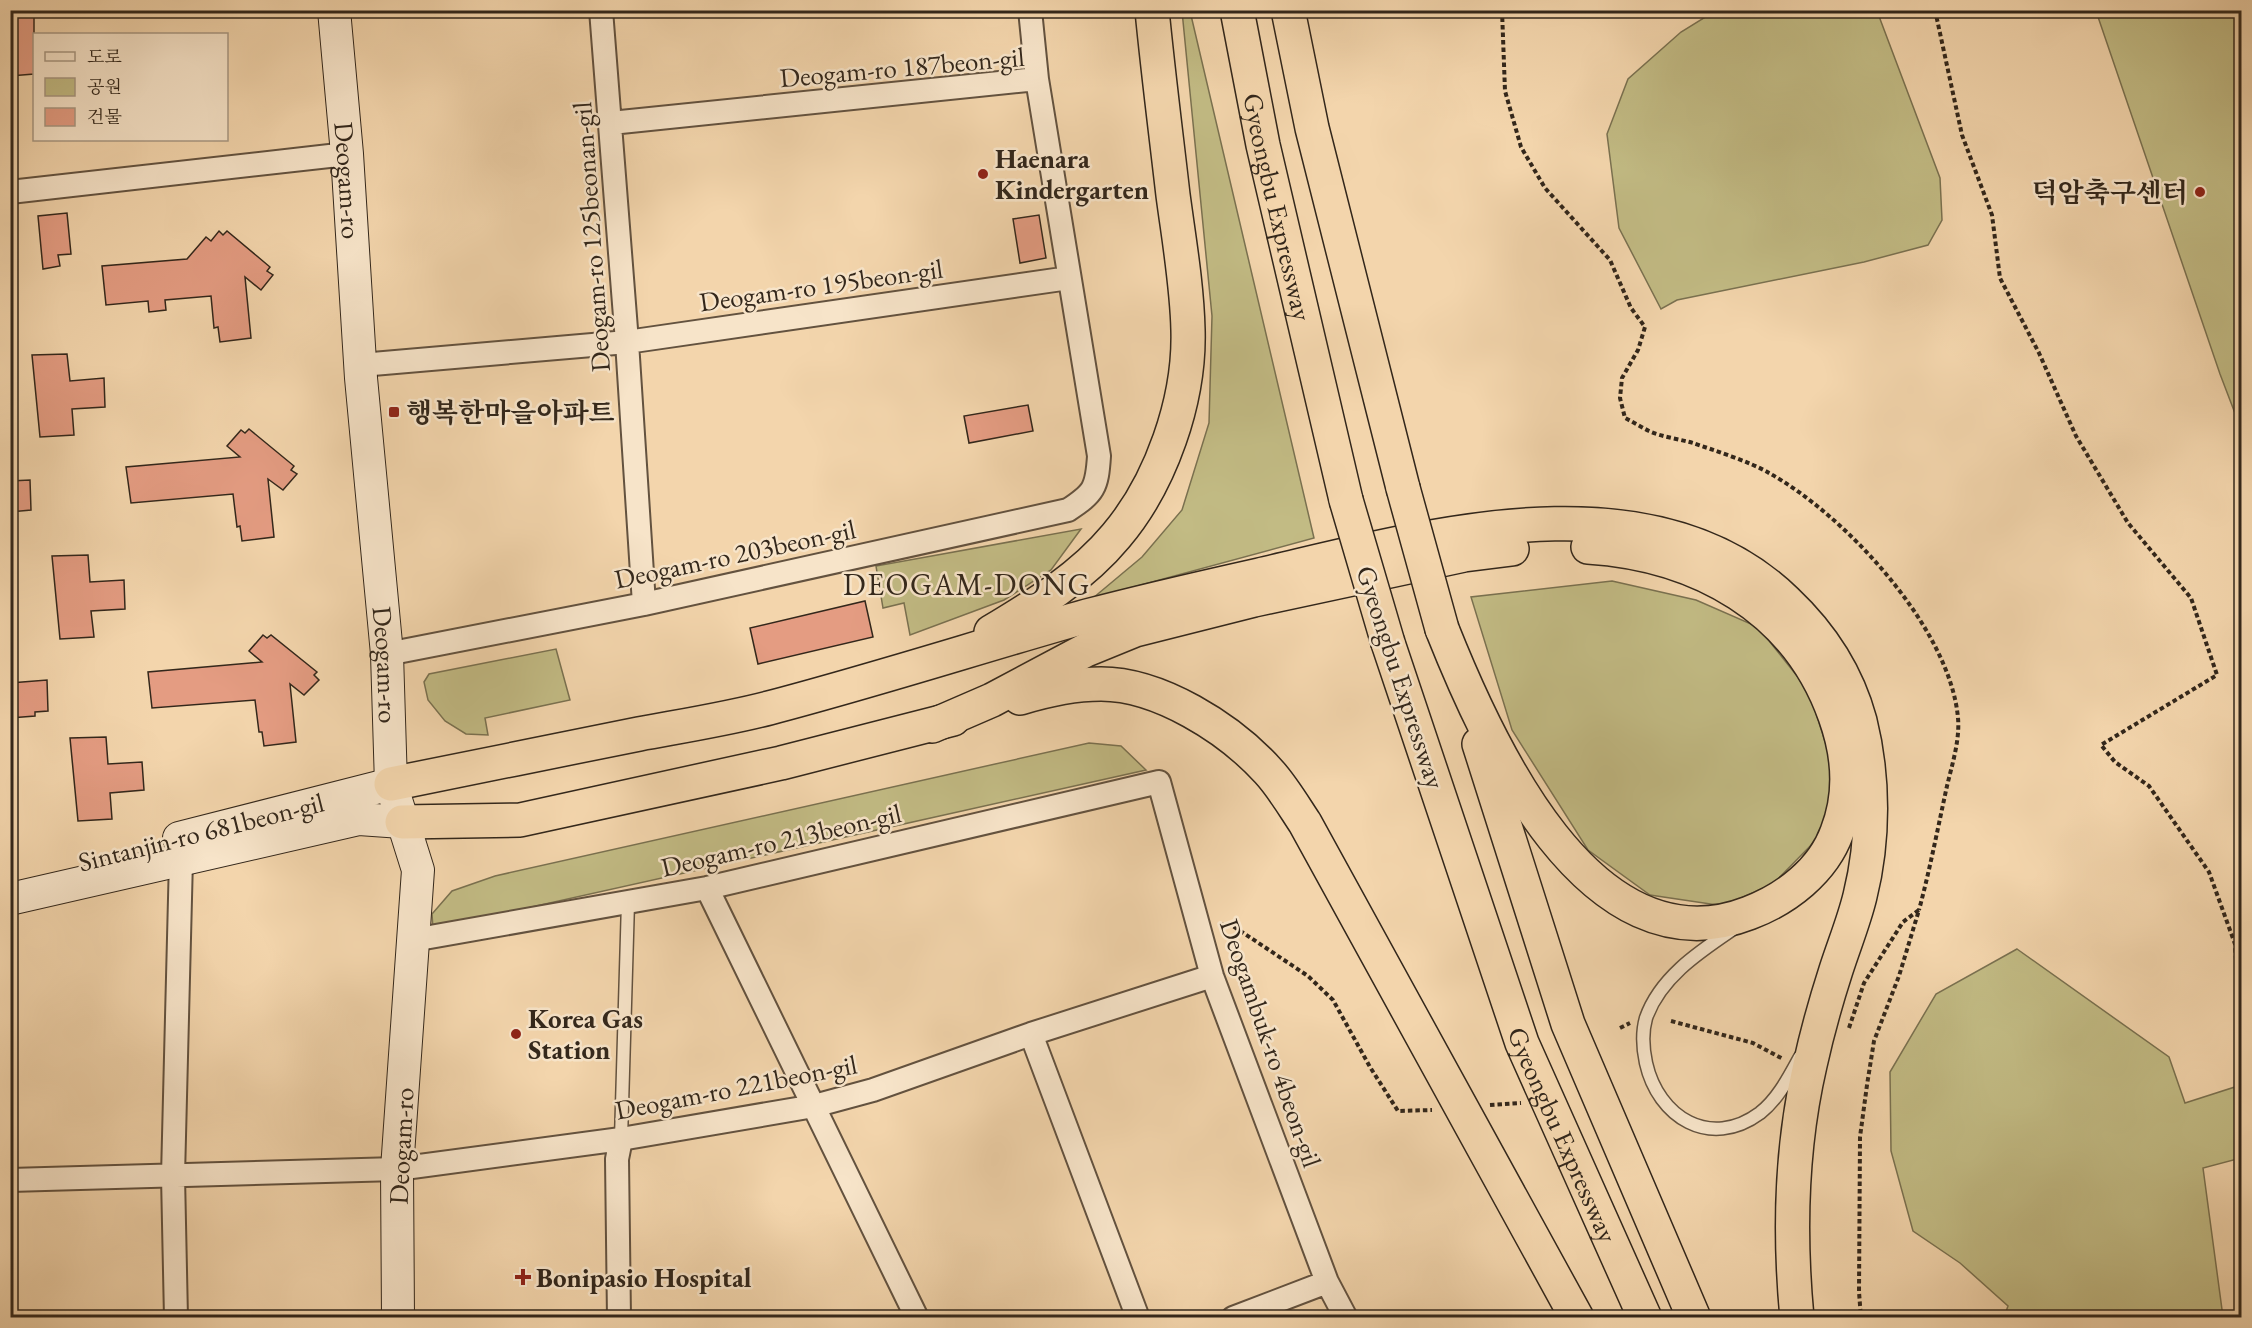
<svg xmlns="http://www.w3.org/2000/svg" width="2252" height="1328" font-family="'EB Garamond','Noto Serif KR',serif">
  <style>
    .green { fill: #c2bb84; stroke: #7a7150; stroke-width: 1.5 }
    .building { fill: #e49c82; stroke: #33271b; stroke-width: 1.5 }
    .lines { fill: none; stroke-linecap: round; stroke-linejoin: round }
    .lane-casing { stroke: #63523f; stroke-width: 15 }
    .street-casing { stroke: #63523f; stroke-width: 26 }
    .secondary-casing { stroke: #33271b; stroke-width: 34 }
    .highway-casing { stroke: #33271b; stroke-width: 36 }
    .path { stroke: #33271b; stroke-width: 4; stroke-dasharray: 4.5 3; stroke-linecap: butt }
    .lane { stroke: #f7e4c9; stroke-width: 12 }
    .street { stroke: #f7e4c9; stroke-width: 22 }
    .secondary { stroke: #f7e4c9; stroke-width: 32 }
    .highway { stroke: #f3d5ac; stroke-width: 33 }
    .highway-bridge-casing { stroke: #33271b; stroke-width: 36; stroke-linecap: butt }
    .highway-bridge { stroke: #f3d5ac; stroke-width: 33 }
    .poi-dot { fill: #8f2418; stroke: #f7e4c9; stroke-width: 2 }
    .labels { text-anchor: middle; dominant-baseline: central; stroke-width: 5; stroke-linejoin: round; paint-order: stroke }
    .street-label { font-size: 27px; fill: #33271b; stroke: #f7e4c9 }
    .poi-label { font-size: 27px; font-weight: bold; fill: #33271b; stroke: #f7e4c9; text-anchor: start }
    .quarter-label { font-size: 30px; letter-spacing: 1.5px; fill: #33271b; stroke: #f7e4c9 }
  </style>
  <rect width="100%" height="100%" fill="#f3d5ac"/>
  <filter id="stains"><feTurbulence type="fractalNoise" baseFrequency=".00333" numOctaves="4"/><feColorMatrix values="0 0 0 0 .2 0 0 0 0 .09 0 0 0 0 .02 0 0 0 .5 -.17"/></filter>
  <radialGradient id="worn" r=".72"><stop offset=".6" stop-color="#630" stop-opacity="0"/><stop offset="1" stop-color="#630" stop-opacity=".3"/></radialGradient>
  <path class="green" d="M1182,11H1190L1314,538L1093,598L1142,557L1182,510L1209,423L1212,316Z
    M1715,11H1877L1940,178L1942,220L1928,245L1864,262L1677,300L1661,309L1619,228L1607,134L1628,79L1681,32Z
    M2096,11H2241V429L2220,374Z
    M1081,529L1051,570L1004,600L910,635L904,603L883,608L876,566Z
    M1612,581L1696,600L1758,627L1809,691L1834,770L1823,833L1774,883L1724,906L1650,895L1588,850L1512,730L1471,597Z
    M556,649L570,700L485,718L488,735L466,734L445,721L428,700L424,682L429,674Z
    M1089,743L1121,746L1146,770L433,929L432,914L452,891L495,876Z
    M2017,949L2169,1057L2185,1103L2238,1086L2241,1091V1158L2203,1168L2223,1317H2004L2008,1306L1960,1263L1913,1231L1891,1151L1890,1072L1936,994Z"/>
  <path class="building" d="M10,10H34V74L10,76Z
    M67,213L71,254L58,255L60,266L43,269L38,216Z
    M1039,215L1046,258L1020,263L1013,219Z
    M219,231L223,235L227,231L270,267L267,271L273,275L261,290L245,277L251,338L220,342L218,327L214,328L211,296L165,300L166,310L149,312L148,301L106,305L102,266L187,259L206,237L211,241Z
    M67,354L70,381L104,378L105,407L72,409L74,435L40,437L32,355Z
    M1028,405L1033,431L969,443L964,416Z
    M249,429L294,466L291,470L297,474L283,490L268,479L274,537L242,541L240,526L237,527L233,494L131,503L126,467L240,457L227,446L241,430L245,433Z
    M30,480L31,510L10,512V481Z
    M88,555L90,582L124,580L125,609L91,611L94,637L60,639L52,556Z
    M865,601L873,637L758,664L750,628Z
    M263,635L267,638L271,635L317,672L314,675L319,680L304,695L290,684L296,742L264,746L262,732H259L255,700L152,708L148,672L262,662L249,651Z
    M47,680L48,711L35,712V716L10,718V683Z
    M106,737L108,764L142,762L144,790L110,793L112,819L78,821L70,738Z"/>
  <g class="lines">
    <defs>
      <path id="lane" d="M1739,925C1704,949 1661,975 1646,1018C1642,1032 1643,1049 1646,1063C1658,1117 1710,1150 1760,1113C1778,1099 1789,1077 1800,1057
        M621,1139L628,902"/>
      <path id="street" d="M601,10L627,342L644,604
        M611,123L1037,79
        M10,192L347,154
        M361,365L627,342L1069,278
        M387,654L644,604L1068,510C1094,493 1097,488 1099,456L1037,79L1030,10
        M707,888L917,1318
        M413,940L707,888L1159,782L1212,976L1327,1282L1346,1318
        M1031,1034L1138,1318
        M10,1180L397,1169L621,1139L814,1106L873,1090L1031,1034L1212,976
        M176,1318L173,1176L181,859
        M619,1318L617,1159L621,1139
        M1233,1318L1327,1282"/>
      <g id="secondary">
        <path id="s1" d="M334,10L347,154L361,378L387,654L391,784L418,870L397,1169L398,1318"/>
        <path d="M179,838L391,784"/>
        <path d="M10,899L359,819L402,822"/>
      </g>
      <g id="highway">
        <path id="s2" d="M1237,10L1263,145L1346,500"/>
        <path d="M1288,10L1312,128L1403,488"/>
        <path d="M1442,629C1487,742 1590,975 1749,913C1786,899 1823,871 1837,832C1852,794 1849,755 1835,716C1797,608 1698,554 1588,547"/>
        <path d="M991,632C1036,605 1082,577 1116,536C1161,483 1190,400 1188,330C1187,285 1179,240 1173,195C1166,134 1158,72 1152,10"/>
        <path id="s3" d="M1388,643L1522,1043L1645,1318"/>
        <path d="M1020,698C1046,690 1073,684 1101,684C1159,684 1229,728 1268,771C1282,786 1293,805 1305,823L1577,1318"/>
        <path d="M932,726L992,700L1086,650L1135,630L1254,600L1464,555L1512,549"/>
        <path d="M1479,744L1568,1024L1694,1318"/>
        <path d="M391,784C474,767 556,751 639,734C682,726 727,719 769,708C876,680 981,646 1087,616C1144,601 1201,588 1259,575C1420,538 1650,469 1786,601C1822,635 1847,673 1860,721C1874,777 1874,840 1860,896C1854,921 1844,945 1836,970C1826,1001 1817,1033 1810,1065C1791,1147 1789,1234 1797,1318"/>
        <path d="M402,822L520,820L781,763L953,719"/>
      </g>
    </defs>
    <use href="#lane" class="lane-casing"/>
    <use href="#street" class="street-casing"/>
    <use href="#secondary" class="secondary-casing"/>
    <use href="#highway" class="highway-casing"/>
    <path class="path" d="M1502,10L1505,91L1521,147L1545,188L1610,260L1631,308L1645,327L1638,350L1622,378L1620,398L1625,418C1633,422 1641,427 1649,431C1662,437 1679,439 1693,443C1713,450 1751,462 1769,473C1845,515 1950,628 1958,718C1960,740 1952,765 1947,786C1938,827 1930,869 1919,910
      M1935,10L1962,135L1992,215L2000,278L2039,353L2076,436L2128,523L2191,598L2217,675L2101,745L2115,762L2149,786L2209,872L2235,944L2239,1009L2242,1014
      M1219,924L1233,926L1308,976L1333,1000L1370,1067L1398,1111L1432,1110
      M1671,1021L1753,1043L1783,1059
      M1620,1028L1630,1023
      M1849,1028L1864,983L1903,922L1919,910L1899,976L1874,1041L1867,1085L1860,1137L1859,1292L1861,1318
      M1490,1105L1521,1103"/>
    <use href="#lane" class="lane"/>
    <use href="#street" class="street"/>
    <use href="#secondary" class="secondary"/>
    <use href="#highway" class="highway"/>
    <defs>
      <path id="highway-bridge" d="M1403,488L1442,629
        M1346,500L1388,643"/>
    </defs>
    <use href="#highway-bridge" class="highway-bridge-casing"/>
    <use href="#highway-bridge" class="highway-bridge"/>
  </g>
  <g class="poi-dot">
    <circle cx="983" cy="174" r="6"/>
    <circle cx="2200" cy="192" r="6"/>
    <rect x="388" y="406" width="12" height="12" rx="3"/>
    <circle cx="516" cy="1034" r="6"/>
    <path d="M520 1268h6v6h6v6h-6v6h-6v-6h-6v-6h6z"/>
  </g>
  <g class="labels">
    <g class="street-label">
      <text transform="translate(902 67) rotate(-5)">Deogam-ro 187beon-gil</text>
      <text stroke="none"><textPath href="#s1" startOffset="171">Deogam-ro</textPath></text>
      <text stroke="none"><textPath href="#s2" startOffset="201">Gyeongbu Expressway</textPath></text>
      <text transform="translate(591 237) rotate(-94)">Deogam-ro 125beonan-gil</text>
      <text transform="translate(821 285) rotate(-8)">Deogam-ro 195beon-gil</text>
      <text transform="translate(735 554) rotate(-12)">Deogam-ro 203beon-gil</text>
      <text stroke="none"><textPath href="#s1" startOffset="657">Deogam-ro</textPath></text>
      <text transform="translate(1401 677) rotate(72)">Gyeongbu Expressway</text>
      <text transform="translate(201 832) rotate(-14)">Sintanjin-ro 681beon-gil</text>
      <text transform="translate(781 840) rotate(-13)">Deogam-ro 213beon-gil</text>
      <text transform="translate(1271 1043) rotate(71)">Deogambuk-ro 4beon-gil</text>
      <text transform="translate(736 1087) rotate(-11)">Deogam-ro 221beon-gil</text>
      <text stroke="none"><textPath href="#s3" startOffset="522">Gyeongbu Expressway</textPath></text>
      <text transform="translate(401 1146) rotate(-87)">Deogam-ro</text>
    </g>
    <g class="poi-label">
      <text x="995" y="158">Haenara<tspan x="995" dy="31">Kindergarten</tspan></text>
      <text x="2188" y="192" text-anchor="end">덕암축구센터</text>
      <text x="406" y="412">행복한마을아파트</text>
      <text x="528" y="1018">Korea Gas<tspan x="528" dy="31">Station</tspan></text>
      <text x="536" y="1277">Bonipasio Hospital</text>
    </g>
    <g class="quarter-label">
      <text x="967" y="584">DEOGAM-DONG</text>
    </g>
  </g>
  <rect width="2252" height="1328" fill="none" stroke="#f3d5ac" stroke-width="36"/>
  <rect x="12" y="12" width="2228" height="1304" fill="none" stroke="#33271b" stroke-width="3"/>
  <rect x="18" y="18" width="2216" height="1292" fill="none" stroke="#33271b" stroke-width="1.5"/>
  <rect x="33" y="33" width="195" height="108" fill="#f7e4c9" stroke="#a99883" stroke-width="1.5"/>
  <rect x="45" y="52" width="30" height="9" fill="#f7e4c9" stroke="#a99883" stroke-width="1.5"/>
  <text x="87" y="63" font-size="18" fill="#33271b">도로</text>
  <rect x="45" y="78" width="30" height="18" fill="#c2bb84" stroke="#a99883" stroke-width="1.5"/>
  <text x="87" y="93" font-size="18" fill="#33271b">공원</text>
  <rect x="45" y="108" width="30" height="18" fill="#e49c82" stroke="#a99883" stroke-width="1.5"/>
  <text x="87" y="123" font-size="18" fill="#33271b">건물</text>
  <rect width="100%" height="100%" filter="url(#stains)"/>
  <rect width="100%" height="100%" fill="url(#worn)"/>
</svg>
